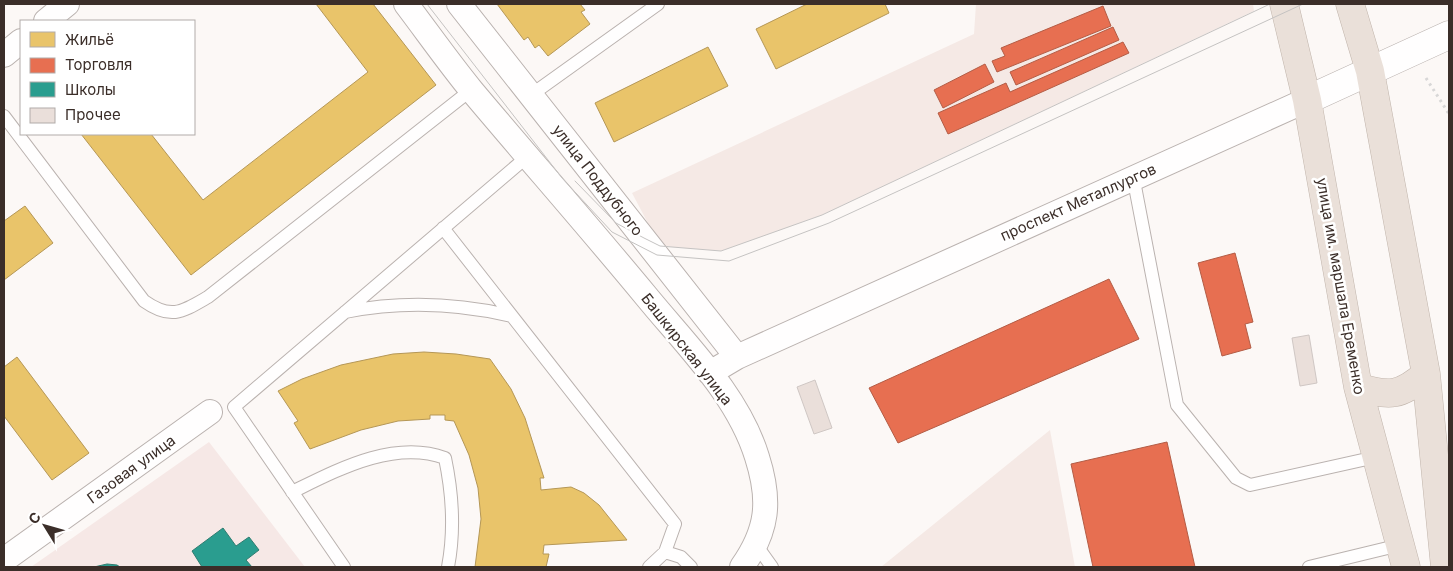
<svg xmlns="http://www.w3.org/2000/svg" width="1453" height="571" font-family="Inter,sans-serif">
  <style>
    .built { fill: #f5e9e5 }
    .education { fill: #f6e8e6 }
    .homes { fill: #e9c46a; stroke: #b59756 }
    .shops { fill: #e76f51; stroke: #b35c45 }
    .schools { fill: #2a9d8f; stroke: #2f7c70 }
    .building { fill: #eadfda; stroke: #cfc7c4 }
    .lines { fill: none; stroke-linecap: round; stroke-linejoin: round }
    .lane-casing { stroke: #bab2af; stroke-width: 14 }
    .street-casing { stroke: #bab2af; stroke-width: 26 }
    .secondary-casing { stroke: #bab2af; stroke-width: 29 }
    .highway-casing { stroke: #c1b5ac; stroke-width: 29 }
    .path { stroke: #d8d7d7; stroke-width: 3; stroke-dasharray: 2.5 4; stroke-linecap: butt }
    .lane { stroke: #fffefe; stroke-width: 12 }
    .street { stroke: #fffefe; stroke-width: 24 }
    .secondary { stroke: #fffefe; stroke-width: 28 }
    .highway { stroke: #eae0d9; stroke-width: 28 }
    .tram { stroke: #c5c3c2; stroke-width: 1 }
    .labels { text-anchor: middle; dominant-baseline: central; stroke-width: 5; stroke-linejoin: round; paint-order: stroke }
    .street-label { font-size: 15px; fill: #3b2e29; stroke: #fff }
  </style>
  <rect width="100%" height="100%" fill="#fcf8f6"/>
  <path class="built" d="M976,4H1253L1254,11L822,215L721,251L660,246L632,193L974,34Z
    M1050,430L1075,567H881Z"/>
  <path class="education" d="M209,442L305,567H31Z"/>
  <path class="homes" d="M316,4H373L436,85L191,275L81,134H151L203,200L368,72Z
    M497,4H580L585,10L581,12L590,24L548,56L539,45L535,48L528,37L524,40Z
    M807,4H885L889,13L776,69L756,29Z
    M708,47L728,86L614,142L595,103Z
    M25,206L53,243L4,280V221Z
    M424,352L456,354L490,359L511,389L525,418L544,478H540L541,490L571,487L584,493L599,505L627,540L544,545L543,554H549L546,567H475L481,519L478,488L469,455L454,421L445,420V415H430V419L398,421L361,430L310,449L294,423L298,421L278,391L302,379L341,365L393,354Z
    M17,357L89,453L52,480L4,416V367Z"/>
  <path class="shops" d="M1103,6L1111,26L997,72L992,61L1005,56L1001,48Z
    M1113,27L1119,40L1016,85L1010,72Z
    M1123,42L1129,53L948,134L938,113L1006,83L1010,92Z
    M985,64L994,82L943,108L934,90Z
    M1235,253L1253,322L1245,324L1251,348L1222,356L1198,263Z
    M1109,279L1139,339L898,443L869,388Z
    M1167,442L1195,567H1093L1071,464Z"/>
  <path class="schools" d="M223,528L236,546L249,537L259,550L246,560L252,567H202L192,551Z
    M107,564L117,565L120,567H94Z"/>
  <path class="building" d="M1309,335L1317,383L1300,386L1292,338Z
    M815,380L832,428L814,434L797,387Z"/>
  <g class="lines">
    <defs>
      <path id="lane" d="M531,95L658,4
        M4,116L144,301C171,320 182,312 208,297L471,90
        M1133,176L1177,405L1236,478L1250,485L1376,457
        M443,228L675,524L665,552L649,567
        M345,312C400,301 457,303 512,316
        M292,492C337,470 394,439 445,458C453,496 455,530 448,567
        M757,546L772,567
        M665,552L681,557L691,567
        M344,567L234,407L528,156
        M1309,567L1400,545"/>
      <path id="street" d="M406,4C428,33 449,63 472,91C530,160 589,227 646,296C686,345 738,395 757,457C771,501 768,530 742,567
        M459,4L737,357
        M46,21L67,4
        M4,55L21,41
        M710,373L737,357L1307,100
        M4,560L210,412"/>
      <path id="secondary" d="M1307,100L1449,35"/>
      <path id="highway" d="M1284,4L1307,100L1358,387L1406,567
        M1350,4L1370,71L1426,374L1445,567
        M1358,387C1389,397 1401,396 1426,374"/>
    </defs>
    <use href="#lane" class="lane-casing"/>
    <use href="#street" class="street-casing"/>
    <use href="#secondary" class="secondary-casing"/>
    <use href="#highway" class="highway-casing"/>
    <path class="path" d="M1426,78L1449,114"/>
    <use href="#lane" class="lane"/>
    <use href="#street" class="street"/>
    <use href="#secondary" class="secondary"/>
    <use href="#highway" class="highway"/>
    <path class="tram" d="M427,4L562,178L612,232L657,255L729,261L829,223L1303,4
      M575,181L616,223L644,238L660,246L721,251L822,215L1270,4"/>
  </g>
  <g class="labels">
    <g class="street-label">
      <text transform="translate(598 180) rotate(52)">улица Поддубного</text>
      <text transform="translate(1078 202) rotate(-24)">проспект Металлургов</text>
      <text transform="translate(1341 286) rotate(80)">улица им. маршала Еременко</text>
      <text transform="translate(687 349) rotate(52)">Башкирская улица</text>
      <text transform="translate(131 469) rotate(-36)">Газовая улица</text>
    </g>
  </g>
  <rect width="1453" height="571" fill="none" stroke="#3b2e29" stroke-width="10"/>
  <rect x="20" y="20" width="175" height="115" fill="#ffffff" stroke="#b1aba9"/>
  <rect x="30" y="32" width="25" height="15" fill="#e9c46a" stroke="#b1aba9"/>
  <text x="65" y="45" font-size="15" fill="#3b2e29">Жильё</text>
  <rect x="30" y="58" width="25" height="15" fill="#e76f51" stroke="#b1aba9"/>
  <text x="65" y="70" font-size="15" fill="#3b2e29">Торговля</text>
  <rect x="30" y="82" width="25" height="15" fill="#2a9d8f" stroke="#b1aba9"/>
  <text x="65" y="95" font-size="15" fill="#3b2e29">Школы</text>
  <rect x="30" y="108" width="25" height="15" fill="#eadfda" stroke="#b1aba9"/>
  <text x="65" y="120" font-size="15" fill="#3b2e29">Прочее</text>
  <g transform="translate(45 526) rotate(307)" stroke="#ffffff" stroke-width="4" paint-order="stroke">
  <path d="M0-4L9 19L0 12L-9 19Z" fill="#3b2e29"/>
  <text y="-8" font-size="14" font-weight="bold" text-anchor="middle" fill="#3b2e29">С</text>
  </g>
</svg>
